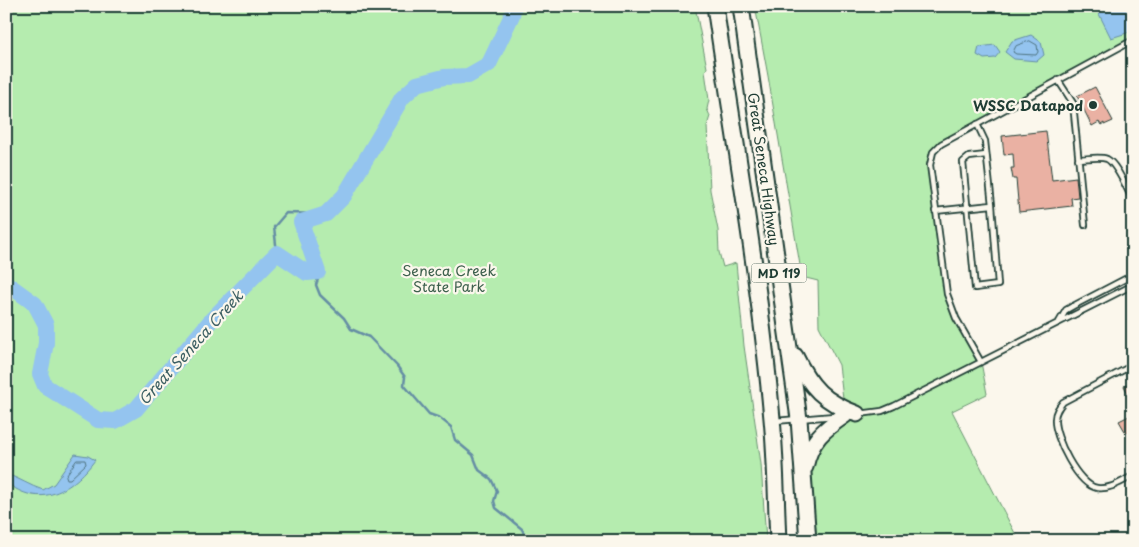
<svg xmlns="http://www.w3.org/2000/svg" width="1139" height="547" font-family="'Playpen Sans',sans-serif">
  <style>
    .green { fill: #b5ecaf; stroke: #6a9472 }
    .water { fill: #94c4ef; stroke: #658ea4 }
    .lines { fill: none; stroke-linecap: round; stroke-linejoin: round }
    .shore { stroke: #4e737f; stroke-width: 1 }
    .stream { stroke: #658ea4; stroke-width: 2.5 }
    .river { stroke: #94c4ef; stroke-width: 16 }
    .building { fill: #eab1a3; stroke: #1f3d34 }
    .lane-casing { stroke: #1f3d34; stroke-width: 8 }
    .primary-casing { stroke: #1f3d34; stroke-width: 19 }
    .lane { stroke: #fbf7ec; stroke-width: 4.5 }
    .primary { stroke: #fbf7ec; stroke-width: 15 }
    .poi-dot { fill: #1f3d34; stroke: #fbf7ec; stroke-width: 2 }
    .labels { text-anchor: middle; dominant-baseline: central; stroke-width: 4.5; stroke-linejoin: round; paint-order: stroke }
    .shield { fill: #fbf7ec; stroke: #61756b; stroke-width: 1 }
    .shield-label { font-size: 12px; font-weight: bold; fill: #1f3d34 }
    .poi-label { font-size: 14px; font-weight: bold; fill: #1f3d34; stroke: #fbf7ec; text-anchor: end }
    .street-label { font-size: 14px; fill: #1f3d34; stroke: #fbf7ec }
    .park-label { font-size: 14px; fill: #3d604d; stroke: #fbf7ec }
    .water-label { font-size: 15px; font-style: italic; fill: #3c5f63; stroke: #fbf7ec }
  </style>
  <rect width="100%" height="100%" fill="#fbf7ec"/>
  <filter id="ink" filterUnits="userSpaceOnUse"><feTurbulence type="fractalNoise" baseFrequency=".02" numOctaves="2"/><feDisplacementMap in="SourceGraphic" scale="10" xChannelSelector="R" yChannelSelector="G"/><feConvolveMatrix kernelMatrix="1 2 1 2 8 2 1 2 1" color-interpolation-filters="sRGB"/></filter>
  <g filter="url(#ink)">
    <path class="green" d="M6,6H695L707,68L705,71L709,100L707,109L710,116L707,126L710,190L718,230L719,252L723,267L736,263L744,346L761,464L766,541H6Z
      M755,6H1133V40L941,144L933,152L930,166L947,294L956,318L981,362L987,394L952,411L1019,541H805L803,473L813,445L845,415L839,365L819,326L818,281L802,277L768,76Z"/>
    <path class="water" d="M1104,6H1133V28L1127,33L1111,38L1097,10Z
      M1031,35L1041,42L1044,55L1037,61L1014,59L1005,52L1012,41Z
      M995,45L1000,52L995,58L984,59L977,55L979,47Z
      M75,454L88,456L95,460C72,491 40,510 6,482V474C19,478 30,486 43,490L54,484Z"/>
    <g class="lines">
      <path class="shore" d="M1030,41L1037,45L1038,52L1036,55L1016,54L1013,52L1016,46Z
        M77,460H85L86,464L70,479H67L66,476Z"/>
      <path class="stream" d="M277,253L274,227L286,213L326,214
        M318,272L319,276L316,285L320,295L344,318L351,329L369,337L397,366L405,377L404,385L429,414L440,418L451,427L455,440L473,455L479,470L491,479L497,491L494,501L496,508L522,529L527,541"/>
      <path class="river" d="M6,283L35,304L46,325V343L40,374L45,386L98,420L115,421L136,409L213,318L277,253L307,273L318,272L301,222L326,214L344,196L402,98L417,84L444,77L468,76L489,64L512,15L514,6"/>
    </g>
    <path class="building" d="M1095,87L1113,121L1104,125V123L1101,125L1099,122L1092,126L1077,96Z
      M1046,131L1052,180L1076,177L1078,197L1071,198L1072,206L1019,212L1016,179H1013L1011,168H1014L1013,154L1004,155L1002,136Z
      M1133,381V403L1124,386Z
      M1133,414V430L1126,433L1119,421Z"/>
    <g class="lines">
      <defs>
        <path id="lane" d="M1058,80L1073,103L1085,225
          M986,155L969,157L963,162L975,288L998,285L992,205
          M1078,159C1087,159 1099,156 1107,159C1117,164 1127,190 1133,200
          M935,211L992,205L985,141L977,124
          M1059,322L1066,310L1073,306L1125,279L1133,277
          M981,362L956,318L947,294L930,165L933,152L941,144L1133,40
          M1133,365L1063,402C1059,407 1055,412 1055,419C1054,437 1078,485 1097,488C1110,490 1122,481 1133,476
          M859,414L882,411L894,406L1133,285
          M775,421L834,416"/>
        <path id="primary" d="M715,6C735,144 760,281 772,419C776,460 776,500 778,541
          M741,6L799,419L808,541
          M795,356C810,387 824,402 857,414
          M805,467C811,440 823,430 845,415"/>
      </defs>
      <use href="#lane" class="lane-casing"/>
      <use href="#primary" class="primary-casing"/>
      <use href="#lane" class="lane"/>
      <use href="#primary" class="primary"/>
    </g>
  </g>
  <circle class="poi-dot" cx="1093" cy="105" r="5"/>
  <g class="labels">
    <rect class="shield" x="751.5" y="263.5" width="55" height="19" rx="4"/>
    <g class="shield-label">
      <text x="779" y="273">MD 119</text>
    </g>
    <g class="poi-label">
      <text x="1083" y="105">WSSC Datapod</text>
    </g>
    <g class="street-label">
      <text transform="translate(764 169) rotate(82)">Great Seneca Highway</text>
    </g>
    <g class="park-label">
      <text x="449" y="270">Seneca Creek<tspan x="449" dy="16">State Park</tspan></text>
    </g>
    <g class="water-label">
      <text transform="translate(190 347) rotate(-48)">Great Seneca Creek</text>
    </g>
  </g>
  <rect width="1139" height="547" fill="none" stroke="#fbf7ec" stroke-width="25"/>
  <rect x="12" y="12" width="1114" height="522" fill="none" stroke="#1f3d34" stroke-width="2" filter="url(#ink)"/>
</svg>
